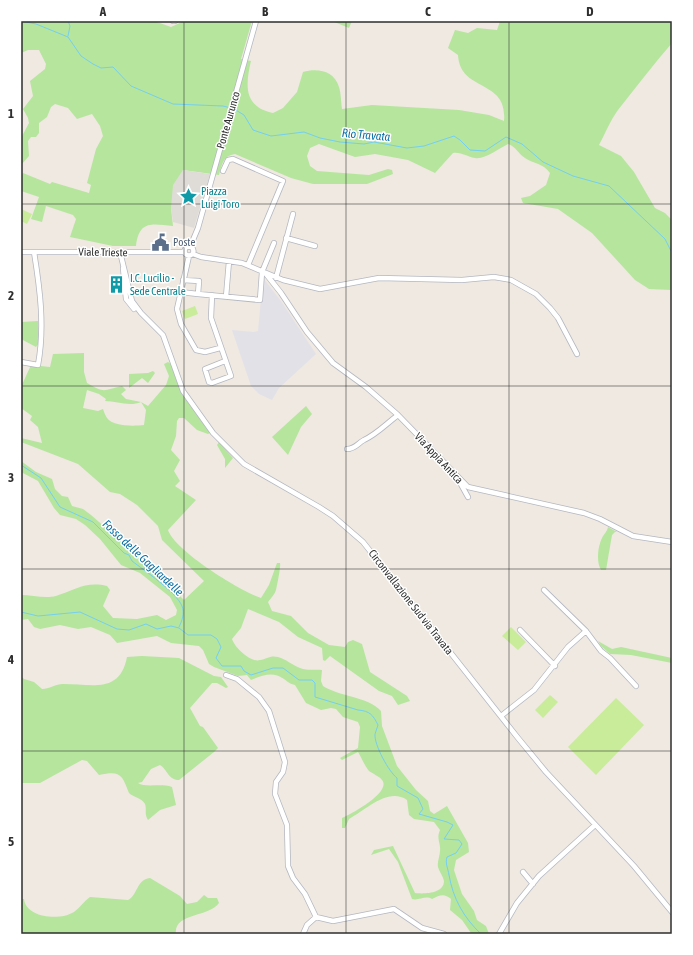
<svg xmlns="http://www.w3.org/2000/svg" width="693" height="955" font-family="'Asap Condensed',sans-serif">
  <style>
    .industrial { fill: #e3e1e8 }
    .green { fill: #b6e59e; fill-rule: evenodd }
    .pitch { fill: #c9ec9a }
    .plaza { fill: #dfdcd8 }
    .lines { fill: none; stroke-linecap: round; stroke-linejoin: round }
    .stream { stroke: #75cff0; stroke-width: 1 }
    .minor-casing { stroke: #b4b7c1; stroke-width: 6 }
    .minor { stroke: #fff; stroke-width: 4.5 }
    .grid { fill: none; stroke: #2e2e2e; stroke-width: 1; stroke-opacity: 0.55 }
    .labels { text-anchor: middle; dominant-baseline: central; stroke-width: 3; stroke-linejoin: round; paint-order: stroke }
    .street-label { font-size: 11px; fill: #2e2e2e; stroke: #fff }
    .culture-label { font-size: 11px; fill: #0d838f; stroke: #fff; text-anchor: start }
    .service-label { font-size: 11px; fill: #4e5e75; stroke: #fff; text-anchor: start }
    .water-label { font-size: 12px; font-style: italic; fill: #0d6fa3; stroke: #fff }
    .neatline { fill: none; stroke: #2e2e2e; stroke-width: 1.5 }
    .grid-label { font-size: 13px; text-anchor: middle; font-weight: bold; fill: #2e2e2e }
  </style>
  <rect width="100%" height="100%" fill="#efe9e1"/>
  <path class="industrial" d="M263,278L281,301L316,354L279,388L272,400L259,394L251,386L232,330L254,332L258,331Z"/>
  <path class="green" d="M21,21H154L171,27L184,21H252L241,59L251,61C245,86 244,107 273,113L283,108L297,92L303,72C317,68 334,70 339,87C341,93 341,102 342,109L372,105L459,110L489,115L504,121C508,78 460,93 458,55L448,48L455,30L468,33L477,28L497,30L500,21H672V43C653,65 636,87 618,110C610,121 605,134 599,145L621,156L634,172L655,208L665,213L672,220V292L671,290L649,289L635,280L592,233L558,209L523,203L521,198L530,196L546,185L550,173C543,163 534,164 525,158C518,154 517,147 508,144C500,148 484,160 475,158C467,157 462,152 453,153L435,173L408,160L375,154L355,157L319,144L310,148L307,156L310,166L317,171L369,175L388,169L392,170L393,174L367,184H313L291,178L235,154C223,156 222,164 219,175L183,170L171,208L173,226C152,224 139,220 136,246H113L70,237L76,219L73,215L46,206L42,222L31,219L39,197L21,191V176L23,173L50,184L52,182L89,193L91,185L87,183L96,149L103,136L100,126L92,114L77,119L68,108L55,104L51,107L47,117L39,123V133L36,137H31L28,141L29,156L21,165V138L29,123L28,118L23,109L33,96L30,81L45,69L46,64L39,50H28L21,53Z
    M332,21H352L349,28Z
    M38,321L39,343L36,347L21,339V322Z
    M84,353V372L87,383C105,394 104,390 122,386L126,390L121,394L126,399L141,402L148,406L166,385L169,376L164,364L168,362L171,364L181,393L210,433L208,434L197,430L184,418H179L177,421L176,436L171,450L180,460L174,471L180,481L175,486L196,500L168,530C175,551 240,591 261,598L269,585L277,563H280C281,566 277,586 276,590C275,594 271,598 268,602L272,611L291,616L308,633L329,645L345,647L348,642L353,640L362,644L370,672L407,696L410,701L398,705L392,696L379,691L330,656L325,661L323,660L322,648L298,637L279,622L248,609L241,628L232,639C235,648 251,663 260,660C267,659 270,655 278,657C286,659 292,665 300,668C308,671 314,669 322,670L321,681L323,686C340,697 367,696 381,711L382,726L397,766L416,790L428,801L430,811L434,814L447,806L468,843L469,852L456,860L454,870L462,894L474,911L477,920L486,926L489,934L471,933L462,920L450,910L451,899C444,893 440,895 432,899C425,895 419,901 412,899L398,862L389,849L371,855L374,850L393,846L415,893C423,894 444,894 444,881C443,876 439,871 438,867C437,862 440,856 440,851C441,843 436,839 440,830L434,822L414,819L409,815L407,800C388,787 366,810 349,819L345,828H342V818C351,814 392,792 382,780C379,776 373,774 369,771C364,765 362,758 358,752L342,760L340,758L358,748L360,727L358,722L343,717L336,709L331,708L321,710L306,703L295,685C290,684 288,682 284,679C273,671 263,675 251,680L247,675L238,676L214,667L209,664L203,650L199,646L171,643L157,636L117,643L110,635L91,627L78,629L60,625L40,629L34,627L28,619L21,620V595C32,595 45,599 56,596C75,590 86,581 107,586L110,590L103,606L113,618L137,619L157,615L166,620L176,615L177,610L170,597L140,573L121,565L100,539L85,525L76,519L60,515L54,508L38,481L21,472V461L36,472L52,479L55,489L62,496L68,497L72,506L83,509L91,515L145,562L184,600L204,581L162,540L158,526L137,505L120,494L110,492L78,464L21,442V438L42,443L38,427L30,420L32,416L21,408V387L31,365L50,367L53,354ZM87,390L99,394L106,399L105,401C117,401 129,407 141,402L146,410L144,425C135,426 113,427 107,418C105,415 104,412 103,409L98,411L83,408Z
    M153,371L155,373L148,383L142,378L129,388V374L148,373Z
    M306,406L312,414L301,427L288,455L272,437Z
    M219,442L233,458L225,468V459L217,445Z
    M608,527L617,532H615L612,535L606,570H601C596,562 598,546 602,538C604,534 607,532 608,527Z
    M598,641L612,649L621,647L672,658V663L631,655L610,654L601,646Z
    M142,656L179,658L214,676L221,677L228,687L226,688L217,683H212L190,708L200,726L203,727L218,748L214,752L179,780C168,780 168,770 160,765L151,769L142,782L138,783C145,788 161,783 172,787L176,805L160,810L148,820C144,814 147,810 145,804C142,798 133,797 129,793C122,775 121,770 99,775L87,761L82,760L40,783H21V676L24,679L34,682L42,689C49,689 56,684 63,684C92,684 120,694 127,657Z
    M150,878L180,896L187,904L197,902L204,895L208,898H217L219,903C210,917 173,913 176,934H21V899H24C26,918 60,921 74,912C80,908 84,901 90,897L128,900C138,895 136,880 150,878Z"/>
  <path class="pitch" d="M21,209L32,214L27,224L21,221Z
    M195,306L198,314L185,319L182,311Z
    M511,627L526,642L518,650L502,636Z
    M550,695L558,702L543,718L535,710Z
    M616,698L644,725L596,775L568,747Z"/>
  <path class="plaza" d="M183,170L210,174L194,228L173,222L171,208L173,185Z"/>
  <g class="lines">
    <path class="stream" d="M21,21L36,24L68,37L81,56L93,64L101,68L113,67L131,86L173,104L223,106L231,108
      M68,21L70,26L68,36
      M234,109L244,115L253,130L271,136L304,132L320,138L340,142L364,144L374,142L407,148L424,146L454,136L460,140L470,150L485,151L506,137L522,144L543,162L573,176L609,186L665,239L672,253
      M21,465L41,478L60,507L93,522L124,553L129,555L132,561C145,571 176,592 182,606C185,613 182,621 179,627
      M21,612L38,616L80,612L117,629L129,630L146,624L157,629L171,626L179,628L188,635H211L217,639L221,647L216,658L222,666H241L244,671L251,675L273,668H283L299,680H312L315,683V697L358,710C370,711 373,715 378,725C377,728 376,731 375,734C374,745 389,772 397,778V786L418,798L423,809L419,814L447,822L453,825L444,839L459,840L462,844L456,853L447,857C445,864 448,868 449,875C453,898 463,917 481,934"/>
    <defs>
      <path id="minor" d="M173,21H175
        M223,171L228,160L233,159L283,181L248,265
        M286,238L315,246
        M184.5 251a4.5 4.5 0 1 1 9 0a4.5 4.5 0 1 1-9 0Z
        M190,247L198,228L256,21
        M21,252H184
        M120,252L132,301L141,313L163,335L183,391L213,433L244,464L319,507L333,516L363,542L518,738L546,772L634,866L672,912
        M193,254L201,257L242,263L283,280L320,289L379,278L462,280L494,277L511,280L536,294L550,308L558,318L577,354
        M189,256L177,309L181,324L196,350L205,352L220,348
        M123,268L126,299L134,309
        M266,274L281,293L307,332L333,363L366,387L398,415L468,487L584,513L600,519L633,536L672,542
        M276,278L293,214
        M180,292L198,294L199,281L183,280
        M198,294L260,300L262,272L274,243
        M212,295L211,318L231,376L212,383L209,382L205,369L225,361
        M226,297L229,261
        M21,362L38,365C45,327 40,289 34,252
        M347,449C355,449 357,444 364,440C377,434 386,424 398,415
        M458,479L468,497
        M544,590L586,631
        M520,630L555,666
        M226,675L237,679L259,697L269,711L285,762L283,772L276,782L275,794L287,825L288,866L293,878L305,894L316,917L333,921L394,909L422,928L444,934
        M501,716L534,690L568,647L586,631L601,651L610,658L636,686
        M523,872L533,884
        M303,934L307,925L316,917
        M499,934L517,903L539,876L595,825"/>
    </defs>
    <use href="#minor" class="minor-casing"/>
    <use href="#minor" class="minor"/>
  </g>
  <path class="grid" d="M184,21V934M346,21V934M509,21V934M21,204H672M21,386H672M21,569H672M21,751H672"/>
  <defs>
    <symbol id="sight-bare" viewBox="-9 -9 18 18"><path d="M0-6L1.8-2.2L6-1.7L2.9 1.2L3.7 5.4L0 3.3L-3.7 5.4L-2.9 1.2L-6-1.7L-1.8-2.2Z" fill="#0f9aa8" stroke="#fff" stroke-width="2.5" paint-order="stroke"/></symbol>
    <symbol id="civic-bare" viewBox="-9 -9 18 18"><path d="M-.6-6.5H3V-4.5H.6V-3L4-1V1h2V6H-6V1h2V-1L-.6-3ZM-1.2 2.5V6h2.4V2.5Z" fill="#5c6f8a" stroke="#fff" stroke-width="2.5" paint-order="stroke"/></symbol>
    <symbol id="building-bare" viewBox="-9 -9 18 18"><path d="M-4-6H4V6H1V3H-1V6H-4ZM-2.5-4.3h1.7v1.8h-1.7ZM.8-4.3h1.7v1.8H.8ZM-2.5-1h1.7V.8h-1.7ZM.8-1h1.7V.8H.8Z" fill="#0f9aa8" stroke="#fff" stroke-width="2.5" paint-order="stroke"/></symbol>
  </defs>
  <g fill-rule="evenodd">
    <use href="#sight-bare" x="176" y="184" width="25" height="25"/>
    <use href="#civic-bare" x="148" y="230" width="25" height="25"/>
    <use href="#building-bare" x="104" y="272" width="25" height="25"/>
  </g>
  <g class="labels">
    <g class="street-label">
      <text transform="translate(228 120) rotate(-74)">Ponte Aurunco</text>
      <text transform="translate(103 252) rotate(1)">Viale Trieste</text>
      <text transform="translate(439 458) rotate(47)">Via Appia Antica</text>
      <text transform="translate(411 602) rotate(52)">Circonvallazione Sud via Travata</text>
    </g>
    <g class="culture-label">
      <text x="201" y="191">Piazza<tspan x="201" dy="13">Luigi Toro</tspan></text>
      <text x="130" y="278">I.C. Lucilio -<tspan x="130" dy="13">Sede Centrale</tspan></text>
    </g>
    <g class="service-label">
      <text x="173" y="242">Poste</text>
    </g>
    <g class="water-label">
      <text transform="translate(366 135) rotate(5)">Rio Travata</text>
      <text transform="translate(143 558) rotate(43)">Fosso delle Gagliardelle</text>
    </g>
  </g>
  <rect width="693" height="955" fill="none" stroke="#ffffff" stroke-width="44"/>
  <rect x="22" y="22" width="649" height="911" class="neatline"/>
  <g class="grid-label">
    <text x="103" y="16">A</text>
    <text x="265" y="16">B</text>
    <text x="428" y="16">C</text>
    <text x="590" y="16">D</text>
    <text x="11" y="118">1</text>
    <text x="11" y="300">2</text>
    <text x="11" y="482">3</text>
    <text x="11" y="664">4</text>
    <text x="11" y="846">5</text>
  </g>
</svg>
